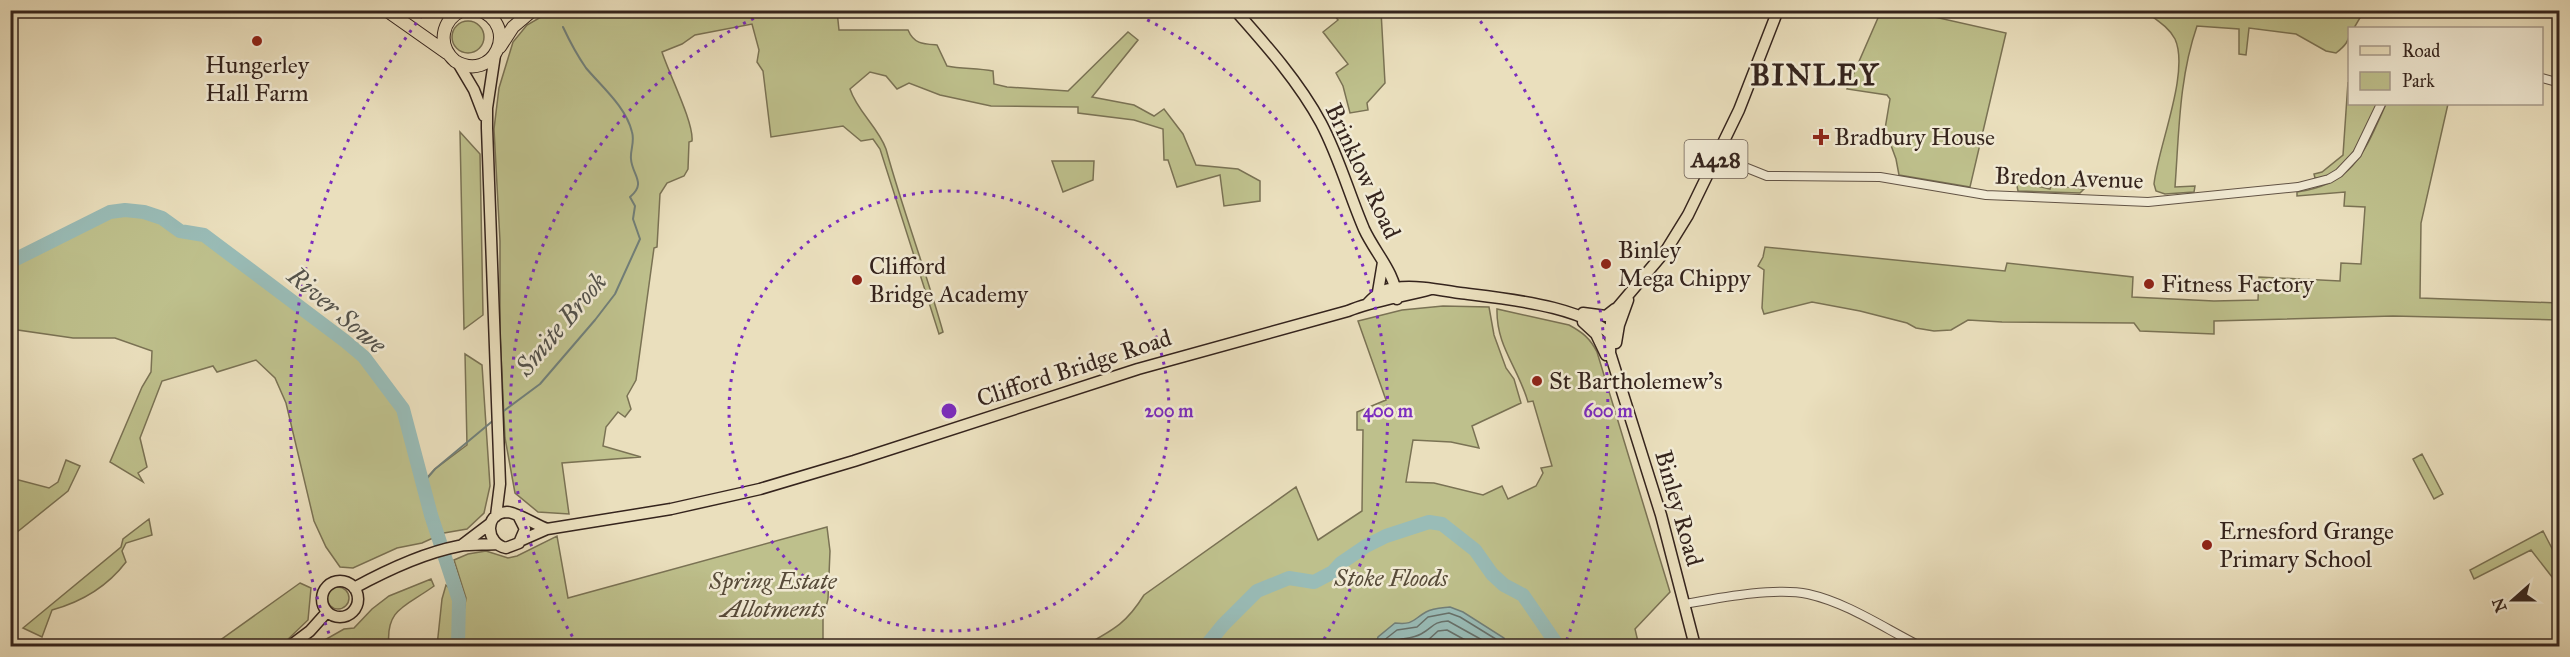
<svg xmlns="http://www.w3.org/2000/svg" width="2570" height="657" font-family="'IM FELL Great Primer',serif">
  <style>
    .green { fill: #bec08c; stroke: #7a7254; stroke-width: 1.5 }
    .water { fill: #99bcb7; stroke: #717f79; stroke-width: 1.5 }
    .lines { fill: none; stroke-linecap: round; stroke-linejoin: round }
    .shore { stroke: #67706a; stroke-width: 1.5 }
    .stream { stroke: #717f79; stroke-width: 2 }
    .river { stroke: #99bcb7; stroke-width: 14 }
    .minor-casing { stroke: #625345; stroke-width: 10 }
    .major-casing { stroke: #35241d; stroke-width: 13 }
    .highway-casing { stroke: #35241d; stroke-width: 14 }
    .minor { stroke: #f1ead4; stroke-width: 8 }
    .major { stroke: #eadfbd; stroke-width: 10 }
    .highway { stroke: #eadfbd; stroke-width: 12 }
    .ring { fill: none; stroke: #7b2cbf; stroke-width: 3; stroke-dasharray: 3 6 }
    .poi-dot { fill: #8f2418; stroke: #f1ead4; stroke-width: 2 }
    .labels { text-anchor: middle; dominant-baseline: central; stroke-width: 5; stroke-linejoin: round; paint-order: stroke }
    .shield { fill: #f1ead4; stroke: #6d5f54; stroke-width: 1.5 }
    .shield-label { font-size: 22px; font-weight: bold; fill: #35241d }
    .poi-label { font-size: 24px; fill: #35241d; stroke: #f1ead4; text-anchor: start }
    .street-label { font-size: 24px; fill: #35241d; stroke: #f1ead4 }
    .park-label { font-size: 24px; font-style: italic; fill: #574b39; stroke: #f1ead4 }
    .water-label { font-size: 26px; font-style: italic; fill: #53524b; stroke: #f1ead4 }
    .district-label { font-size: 30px; font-weight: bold; letter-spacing: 1.5px; fill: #35241d; stroke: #f1ead4 }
    .centre { fill: #7b2cbf; stroke: #f1ead4; stroke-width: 3 }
    .ring-label { font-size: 18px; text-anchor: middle; font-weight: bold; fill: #7b2cbf; stroke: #f1ead4; stroke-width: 5; stroke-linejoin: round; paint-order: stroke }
  </style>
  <rect width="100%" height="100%" fill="#eadfbd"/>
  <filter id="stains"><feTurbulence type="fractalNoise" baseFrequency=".00333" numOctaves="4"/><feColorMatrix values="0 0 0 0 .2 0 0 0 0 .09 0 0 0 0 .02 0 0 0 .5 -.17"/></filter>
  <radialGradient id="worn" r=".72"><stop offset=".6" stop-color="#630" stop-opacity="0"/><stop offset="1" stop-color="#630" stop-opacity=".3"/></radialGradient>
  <path class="green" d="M553,10L837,11L839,30H908C914,44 923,44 937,45L947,66C962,69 977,68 993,71L994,84L1007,87L1068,91L1128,32L1138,40L1092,97L1134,105L1154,116L1164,109L1183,134L1196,165L1238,169L1260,181V201L1224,206L1220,175L1177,187L1168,160H1164L1163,129L1134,120L1078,113V107L991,106L940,95L909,83L897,89L886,76L870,72L850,89C857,111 878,127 886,149C903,211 926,271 943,332L939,334L880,149L873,139L861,141L843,126L771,137L763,71L757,62L759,50L752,24L695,35L682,44L662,52C669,74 694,123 692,141L689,142L688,169L684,176L667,183L660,194L657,247L654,248L636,380L627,396L631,409L625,417L618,412L606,427L603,446L641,457L562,463L569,514L538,512L515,493L505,438L500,333V241L494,129L499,88L513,42L527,25Z
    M2190,10L2199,13V10L2364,11L2354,28H2350C2350,41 2345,46 2336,53L2326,51L2296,34L2249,28L2246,55L2239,54V29L2197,26C2179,78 2179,133 2175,187L2195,186L2194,192L2165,194L2156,191L2154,184C2158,147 2190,72 2175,39C2169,27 2155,19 2145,11Z
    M1331,11H1381L1385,83L1367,103L1368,110L1350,113L1343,86L1336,73L1348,64L1323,32L1338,20Z
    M1881,11H1908L2006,33L1970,187L1899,175L1896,159L1885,129L1890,99L1887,95L1847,89Z
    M452 37a16 16 0 1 1 32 0a16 16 0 1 1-32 0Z
    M2348,82L2350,104H2377C2367,127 2347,180 2315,178L2314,174L2322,172L2343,155Z
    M2386,104H2448L2421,223L2420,298L2559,303V320L2393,316L2214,321V334L2140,331L2134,323L2002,322L1968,320L1951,330L1934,331L1916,328L1907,323L1860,311L1812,302L1764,314L1762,308L1764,270L1758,266L1763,257L1765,247L2005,271L2007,263L2133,277L2132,297L2214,301L2258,300L2259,277L2340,281L2341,263L2361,264L2365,207L2344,206L2345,192L2297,196V192C2354,184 2365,151 2386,104Z
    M460,132L480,154L483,315L464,329Z
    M1052,161H1094L1093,180L1063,192Z
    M2016,181L2050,189L2051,185L2084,189L2080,193L2018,191Z
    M121,205L150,209L170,218L182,227H192L209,235L293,295L370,356L403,409L423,482L435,469L467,445L465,354L482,365L490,486L484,513L467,529L444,533L422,543L397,548L353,568L340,567L326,547L314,521L286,403L275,378L256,360L217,372L213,366L162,381L140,438L147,467L138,473L143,482L110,462L142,387L151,372L152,351L115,338H73L11,329L10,257L106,208Z
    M1443,306L1489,307L1494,335L1506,368L1514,379L1521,403L1472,426L1479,448L1451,442L1413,440L1406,482L1434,483L1483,495L1502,486L1508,499L1536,486L1543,473L1541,468L1552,466L1533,401L1528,402C1518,367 1496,346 1497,309L1569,325C1582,332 1590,338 1597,352L1670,592L1635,629L1639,646H1084C1113,630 1126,624 1144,595L1296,487L1318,540L1362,511L1363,430H1357V412L1386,400L1358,321L1402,310Z
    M2422,454L2443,494L2434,499L2413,459Z
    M66,460L80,466L68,491L11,537V499L16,497L14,489H11V478L49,488L58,482Z
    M149,519L152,535L126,543L122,551L126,562C107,587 81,602 52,610L42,637L23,628L121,547L123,539Z
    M827,527L830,551L828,599L823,619V646H463L462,624L466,598L454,560L468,554L486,551L508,558L517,556L557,536L568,598Z
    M2543,531L2559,562V586L2531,550L2474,579L2470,570Z
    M431,579L434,586C407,606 385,608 389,646H314L344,629L354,628L372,609L389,596Z
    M300,583L311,588L308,620L283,644L279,646H212Z
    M446,585C462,597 454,630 454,646H437L442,599Z
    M327 598a11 11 0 1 1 22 0a11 11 0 1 1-22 0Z"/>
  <path class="water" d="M1450,607L1463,612L1504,638L1507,646H1375L1378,637L1395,623C1414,625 1412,620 1426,612C1433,608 1442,608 1450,607Z"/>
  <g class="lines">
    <path class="shore" d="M1381,646L1383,641L1397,630L1417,627L1428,617L1449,613L1460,617L1499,641L1501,646
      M1389,646C1401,635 1408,641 1421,634C1434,627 1432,622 1448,621L1493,646
      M1410,646L1427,641L1438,631L1447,630L1476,646"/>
    <path class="stream" d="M501,413L540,384L595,320L615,294L640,239L633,219L635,206L630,197C647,183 632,175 631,159C630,150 635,142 632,132C626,107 602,87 586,68C577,55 570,42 563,27
      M423,483L435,469L495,419"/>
    <path class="river" d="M10,262L110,212L125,210L144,212L162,218L180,231L204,235L345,341L364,357L403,409L431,515L459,600L458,646
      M1206,646L1223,625L1257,591L1289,578L1314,582L1333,572L1341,563L1366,546L1386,536L1429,522L1442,524L1475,550L1492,574L1504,585L1523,595L1558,646"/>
    <defs>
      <path id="minor" d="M2542,78L2560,83
        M1717,156L1767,176L1880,177L1986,195L2148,202L2298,187L2329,179L2339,173L2357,154L2381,104
        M1685,604C1719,598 1775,587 1808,594C1848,603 1884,628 1920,646"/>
      <path id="major" d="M1235,10C1266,45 1299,82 1321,123C1339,157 1349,194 1364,229C1375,253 1395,272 1397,299
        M495,55L487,108V128L500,484L496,516
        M458,63L474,90L484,116
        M1378,292L1383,262
        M1368,303C1376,295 1383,289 1395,288C1416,285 1440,290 1460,293C1499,298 1595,306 1616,342
        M1583,313L1606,316L1615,309
        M1583,322L1596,334L1606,355
        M1616,343L1619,325L1628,300
        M519,517L525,529L519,543L506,548C486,544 483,513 507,512C516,512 536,525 547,529
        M522,540L547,529L671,509L760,489L854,461L1138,369L1348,311C1374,300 1403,297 1431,289
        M462,545L491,523
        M322 599a18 18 0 1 1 36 0a18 18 0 1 1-36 0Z
        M354,588C387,570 423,553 459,546C471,544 485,545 497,544
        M290,646L310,631L327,612
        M1695,646L1661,515L1610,353L1611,322L1618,307L1667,249L1688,215L1739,110L1778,10"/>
      <path id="highway" d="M386,10L447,53
        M463,10C441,20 437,45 455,61C493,84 521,26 479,10
        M500,47L513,27L533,10"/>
    </defs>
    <use href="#minor" class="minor-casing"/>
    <use href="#major" class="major-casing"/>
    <use href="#highway" class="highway-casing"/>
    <use href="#minor" class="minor"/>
    <use href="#major" class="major"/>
    <use href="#highway" class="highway"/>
  </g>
  <g class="ring">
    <circle cx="949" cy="411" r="220"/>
    <path d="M577 644A439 439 0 0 1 767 12M1131 12A439 439 0 0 1 1321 644"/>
    <path d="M332 642A659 659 0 0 1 423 14M1475 14A659 659 0 0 1 1566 642"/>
  </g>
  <g class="poi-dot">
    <circle cx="257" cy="41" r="6"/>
    <path d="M1818 128h6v6h6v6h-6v6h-6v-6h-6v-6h6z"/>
    <circle cx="1606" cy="264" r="6"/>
    <circle cx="857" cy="280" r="6"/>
    <circle cx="2149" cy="284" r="6"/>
    <circle cx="1537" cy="381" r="6"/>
    <circle cx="2207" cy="545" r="6"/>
  </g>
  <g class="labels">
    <rect class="shield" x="1684.5" y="140" width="63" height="38" rx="4.5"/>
    <g class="shield-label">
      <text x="1716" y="159">A428</text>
    </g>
    <g class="poi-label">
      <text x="257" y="65" text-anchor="middle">Hungerley<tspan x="257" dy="28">Hall Farm</tspan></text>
      <text x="1834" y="137">Bradbury House</text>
      <text x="1618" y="250">Binley<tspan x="1618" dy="28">Mega Chippy</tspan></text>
      <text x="869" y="266">Clifford<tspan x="869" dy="28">Bridge Academy</tspan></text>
      <text x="2161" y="284">Fitness Factory</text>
      <text x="1549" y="381">St Bartholemew's</text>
      <text x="2219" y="531">Ernesford Grange<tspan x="2219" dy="28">Primary School</tspan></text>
    </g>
    <g class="street-label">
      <text transform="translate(1363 171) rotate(65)">Brinklow Road</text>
      <text transform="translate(2069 178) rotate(2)">Bredon Avenue</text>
      <text transform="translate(1074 368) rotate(-18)">Clifford Bridge Road</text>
      <text transform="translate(1679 508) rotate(74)">Binley Road</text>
    </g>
    <g class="park-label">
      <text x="1391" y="578">Stoke Floods</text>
      <text x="773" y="581">Spring Estate<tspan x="773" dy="28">Allotments</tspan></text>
    </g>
    <g class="water-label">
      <text transform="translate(337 310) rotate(40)">River Sowe</text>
      <text transform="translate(561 324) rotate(-50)">Smite Brook</text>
    </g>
    <g class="district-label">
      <text x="1815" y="75">BINLEY</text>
    </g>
  </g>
  <circle cx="949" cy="411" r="9" class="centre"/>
  <g class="ring-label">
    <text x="1169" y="417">200 m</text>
    <text x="1388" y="417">400 m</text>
    <text x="1608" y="417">600 m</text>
  </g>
  <rect width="2570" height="657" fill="none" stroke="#eadfbd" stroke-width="36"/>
  <rect x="12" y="12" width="2546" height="633" fill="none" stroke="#35241d" stroke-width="3"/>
  <rect x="18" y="18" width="2534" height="621" fill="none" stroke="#35241d" stroke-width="1.5"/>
  <rect x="2348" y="27" width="195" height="78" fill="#f1ead4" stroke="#a69b8b" stroke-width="1.5"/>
  <rect x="2360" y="46" width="30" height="9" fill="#eadfbd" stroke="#a69b8b" stroke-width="1.5"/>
  <text x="2402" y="57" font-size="18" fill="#35241d">Road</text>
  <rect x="2360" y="72" width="30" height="18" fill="#bec08c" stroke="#a69b8b" stroke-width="1.5"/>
  <text x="2402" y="87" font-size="18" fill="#35241d">Park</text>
  <g transform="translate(2513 600) rotate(249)" stroke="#f1ead4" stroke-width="4.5" paint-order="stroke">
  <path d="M0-4.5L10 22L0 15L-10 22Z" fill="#35241d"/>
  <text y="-9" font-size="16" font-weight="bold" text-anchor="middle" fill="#35241d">N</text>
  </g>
  <rect width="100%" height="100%" filter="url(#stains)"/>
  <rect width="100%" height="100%" fill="url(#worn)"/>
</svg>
